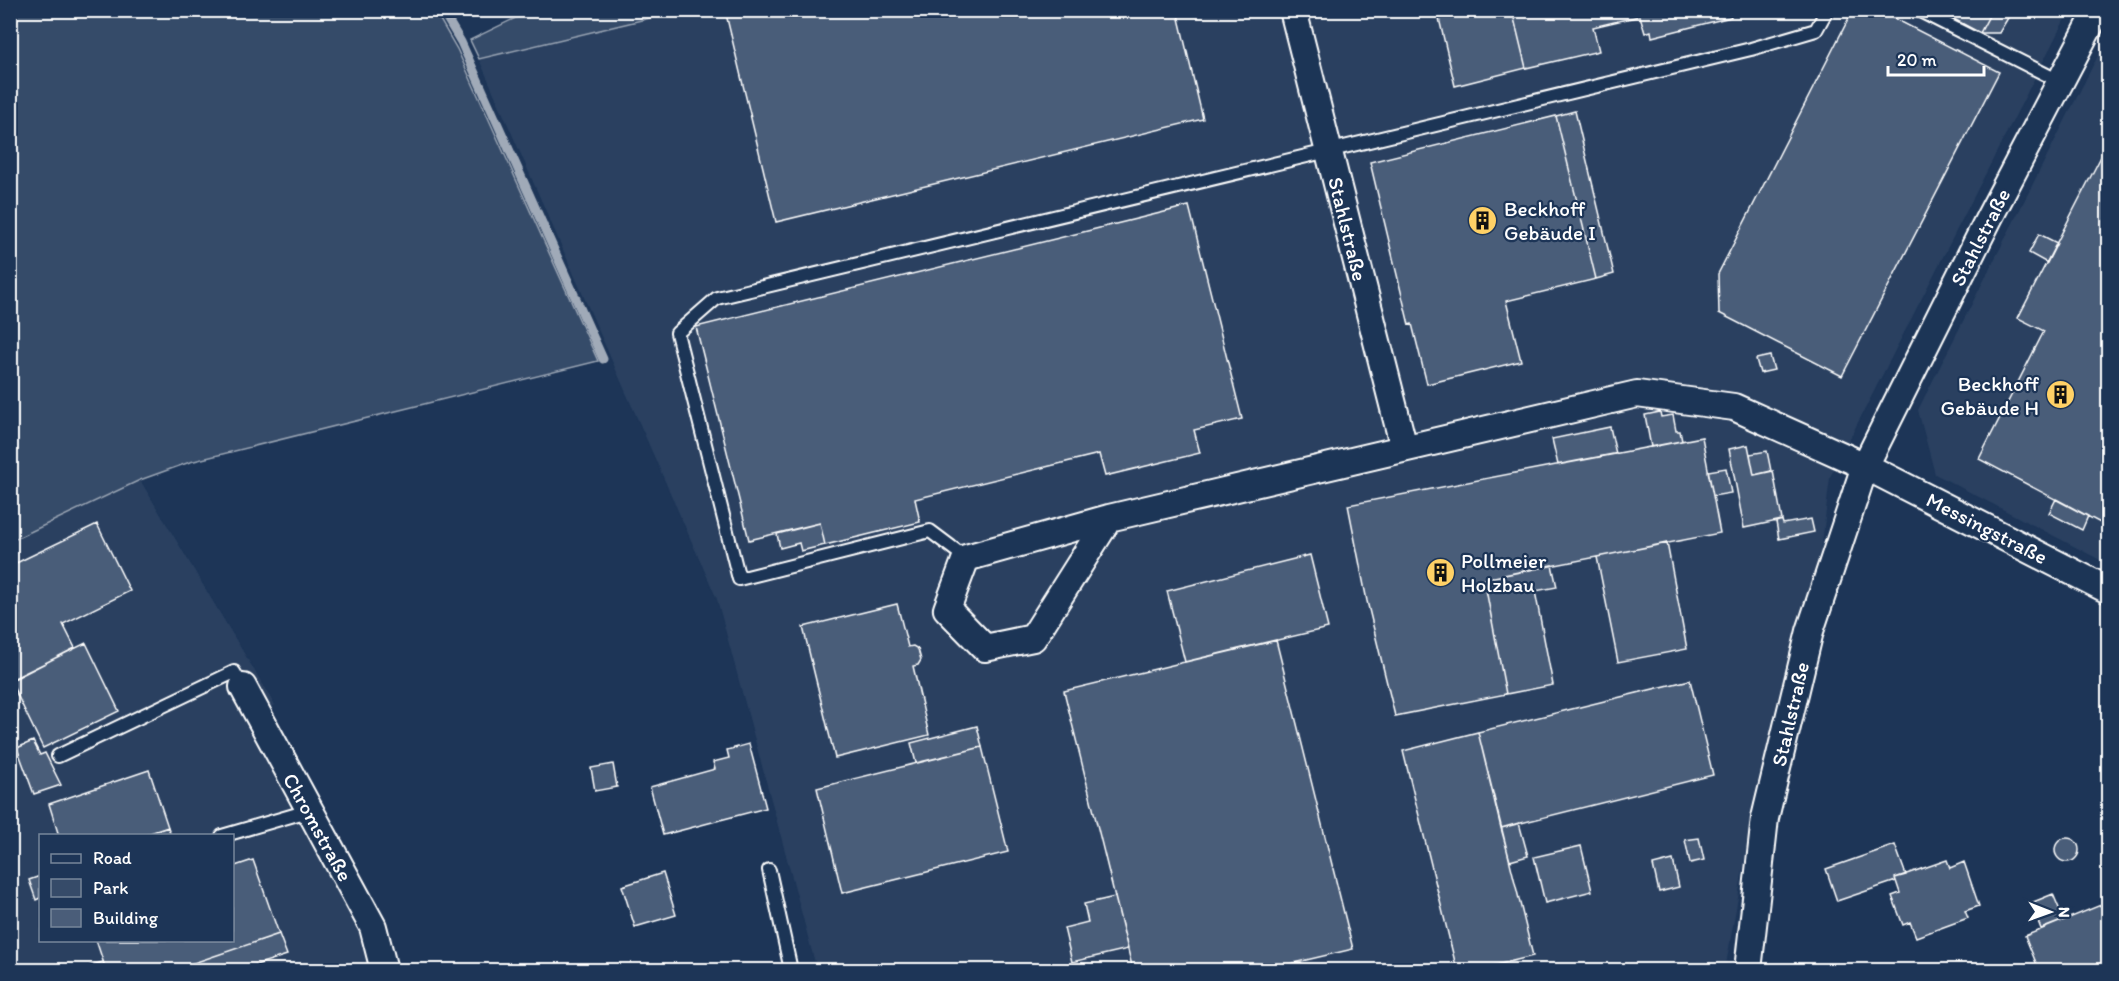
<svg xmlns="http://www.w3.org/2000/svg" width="2119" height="981" font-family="Itim,sans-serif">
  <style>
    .built { fill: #2a4161; fill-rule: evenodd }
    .green { fill: #364b69; stroke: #9aa5b4; stroke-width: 1.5 }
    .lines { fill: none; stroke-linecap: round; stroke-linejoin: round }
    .stream { stroke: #a0aab8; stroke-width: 9 }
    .building { fill: #4a5d79; stroke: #fff; stroke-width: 1.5 }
    .lane-casing { stroke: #fff; stroke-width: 16 }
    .street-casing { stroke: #fff; stroke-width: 30 }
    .lane { stroke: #1d3557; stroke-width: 12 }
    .street { stroke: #1d3557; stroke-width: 26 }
    .labels { text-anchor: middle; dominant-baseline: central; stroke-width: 4.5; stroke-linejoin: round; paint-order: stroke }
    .poi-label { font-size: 21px; fill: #fff; stroke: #1d3557; text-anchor: start }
    .street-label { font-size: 21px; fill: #fff; stroke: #1d3557 }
  </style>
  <rect width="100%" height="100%" fill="#1d3557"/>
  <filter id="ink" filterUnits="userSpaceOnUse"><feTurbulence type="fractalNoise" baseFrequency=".0167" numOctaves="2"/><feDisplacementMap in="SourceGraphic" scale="12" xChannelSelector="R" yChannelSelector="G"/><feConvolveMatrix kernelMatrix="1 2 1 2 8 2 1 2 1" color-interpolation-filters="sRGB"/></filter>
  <g filter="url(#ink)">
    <path class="built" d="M679,10L2069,11L1830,477L1821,552L1752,819L1725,970H817L717,599L479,59Z
      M2108,36V564L1935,474L1918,410Z
      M140,480L275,705L245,723L379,970H11V541ZM40,836H232V940H40Z"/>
    <path class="green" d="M11,10L435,11L457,49L598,361L190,462L140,480L11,541Z
      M530,11V10L679,11L479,59L470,40Z"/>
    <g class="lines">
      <path class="stream" d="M442,10L461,42L603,359"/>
    </g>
    <path class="building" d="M725,10H1177L1203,119L776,222Z
      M1437,10H1512L1526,68L1455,86Z
      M1512,10H1733L1729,11L1731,17L1652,37L1651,31L1645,33L1640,16L1593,27L1599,51L1526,68Z
      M1853,10H1878L1999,72L1842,376L1719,313L1718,274Z
      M1937,10H1992L1980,33Z
      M1992,10H2019L2017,14L2012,11L1999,33H1980Z
      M1575,111L1614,274L1596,279L1556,116Z
      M1556,116L1596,279L1506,301L1521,361L1427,384L1412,324L1409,325L1370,162Z
      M2108,143V527L1979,459L2044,331L2018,318Z
      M1189,206L1242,419L1194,430L1200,453L1105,476L1099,454L915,499L920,522L825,545L820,523L749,540L696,327Z
      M2039,234L2057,243L2047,263L2029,253Z
      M1770,356L1774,370L1760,373L1756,359Z
      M1660,412L1661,417L1673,415L1676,431H1680L1682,441L1651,447L1645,415Z
      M1610,427L1616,454L1558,465L1552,439Z
      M1702,437L1720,533L1484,579L1506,694L1395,716L1367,601L1348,505Z
      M1748,445L1754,475L1773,471L1782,520L1744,528L1729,449Z
      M1767,451L1771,471L1754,475L1750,454Z
      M1726,468L1731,493L1713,496L1708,471Z
      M2056,499L2088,516L2082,530L2049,513Z
      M1811,519L1814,532L1779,539L1776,522L1782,520L1783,524Z
      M820,523L825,545L801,551L799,543L780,548L777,534Z
      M97,524L130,591L63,624L75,648L12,680L10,566Z
      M1667,543L1687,649L1618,662L1597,557Z
      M1310,555L1328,628L1185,662L1167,591Z
      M1552,565L1557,587L1535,591L1553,685L1506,694L1484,579Z
      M897,604L908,647L913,646L918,649L921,660L918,665L913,666L929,735L835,758L803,627Z
      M1276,640L1353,949L1264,970H1133L1064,691Z
      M86,643L119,711L43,748L10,680Z
      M1690,680L1713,775L1501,828L1478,732Z
      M977,726L982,747L916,763L911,743Z
      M1478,732L1533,956L1476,970H1457L1403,751Z
      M33,741L40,755L45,753L61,785L34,794L17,748Z
      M749,744L766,808L663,835L650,787L715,769L713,762L729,758L727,750Z
      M982,747L1008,852L842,893L817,788Z
      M613,764L617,787L595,791L591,768Z
      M149,770L168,827L143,836H59L49,804Z
      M1519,823L1528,856L1510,861L1501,828Z
      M168,827L171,836H150V833Z
      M1699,838L1704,860L1690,863L1685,840Z
      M2055 850a12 12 0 1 1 24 0a12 12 0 1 1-24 0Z
      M1895,845L1906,875L1895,878L1896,881L1837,901L1826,869Z
      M1581,846L1592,891L1545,903L1534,857Z
      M253,860L279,934L173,970H106L96,940H232V867Z
      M1673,860L1679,887L1659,892L1653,865Z
      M1947,860L1950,868L1964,862L1979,906L1965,911L1968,918L1916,937L1910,922L1903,925L1892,896L1900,893L1895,878Z
      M663,873L676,915L635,927L622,886Z
      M40,876V898L36,900L29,880Z
      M2053,894L2064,920L2041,929L2031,903Z
      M1115,897L1128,949L1072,962L1064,928L1088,922L1084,904Z
      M2108,902V970H2039L2025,936Z
      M279,934L287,955L240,970H173Z
      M103,962L106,970H92L90,966Z"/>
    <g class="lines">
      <defs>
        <path id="lane" d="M1918,10L2061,82
          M966,558L930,531L739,579L677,333L717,298L1751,49L1816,30L1827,10
          M58,756L234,672L243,687
          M222,836L308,811
          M769,870L791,970"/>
        <path id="street" d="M1293,10L1404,448
          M1109,518L1033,638L985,648L947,609L966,558L1109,518L1637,394L1734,407L1865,466L2108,590
          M243,687L373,927L384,970
          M1748,970L1765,818L1810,631L1865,466L1989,218L2098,10"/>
      </defs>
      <use href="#lane" class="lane-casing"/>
      <use href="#street" class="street-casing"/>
      <use href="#lane" class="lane"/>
      <use href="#street" class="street"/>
    </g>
  </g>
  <defs>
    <symbol id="building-disc" viewBox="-11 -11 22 22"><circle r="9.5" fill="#ffd166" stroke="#1d3557"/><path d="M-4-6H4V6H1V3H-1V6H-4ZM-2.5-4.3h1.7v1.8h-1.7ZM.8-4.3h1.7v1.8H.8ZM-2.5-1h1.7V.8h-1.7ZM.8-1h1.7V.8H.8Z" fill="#111"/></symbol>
  </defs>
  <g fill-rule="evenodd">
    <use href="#building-disc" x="1466" y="204" width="33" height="33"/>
    <use href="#building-disc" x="2044" y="378" width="33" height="33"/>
    <use href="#building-disc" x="1424" y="556" width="33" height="33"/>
  </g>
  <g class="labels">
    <g class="poi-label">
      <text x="1504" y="208">Beckhoff<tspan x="1504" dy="24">Gebäude I</tspan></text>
      <text x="2039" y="383" text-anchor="end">Beckhoff<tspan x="2039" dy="24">Gebäude H</tspan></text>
      <text x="1461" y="560">Pollmeier<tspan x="1461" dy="24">Holzbau</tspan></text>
    </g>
    <g class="street-label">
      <text transform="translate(1348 229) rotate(76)">Stahlstraße</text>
      <text transform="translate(1980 237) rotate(-63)">Stahlstraße</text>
      <text transform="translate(1987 528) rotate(27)">Messingstraße</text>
      <text transform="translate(1790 714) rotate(-77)">Stahlstraße</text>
      <text transform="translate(318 827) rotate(61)">Chromstraße</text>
    </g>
  </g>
  <rect width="2119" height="981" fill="none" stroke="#1d3557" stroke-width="36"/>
  <rect x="18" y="18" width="2083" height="945" fill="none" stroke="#fff" stroke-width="2" filter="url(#ink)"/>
  <rect x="39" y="834" width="195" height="108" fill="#1d3557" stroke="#77869a" stroke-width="1.5"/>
  <rect x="51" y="854" width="30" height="9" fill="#1d3557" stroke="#77869a" stroke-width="1.5"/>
  <text x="93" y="864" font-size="18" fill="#ffffff">Road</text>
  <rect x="51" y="879" width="30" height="18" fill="#364b69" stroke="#77869a" stroke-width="1.5"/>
  <text x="93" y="894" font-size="18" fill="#ffffff">Park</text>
  <rect x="51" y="909" width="30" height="18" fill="#4a5d79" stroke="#77869a" stroke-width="1.5"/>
  <text x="93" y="924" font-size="18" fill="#ffffff">Building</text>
  <g transform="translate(2050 912) rotate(91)" stroke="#1d3557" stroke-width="4.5" paint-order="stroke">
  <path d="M0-4.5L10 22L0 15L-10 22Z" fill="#ffffff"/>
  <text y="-9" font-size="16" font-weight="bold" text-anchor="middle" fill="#ffffff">N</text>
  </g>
  <path d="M1888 66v9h96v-9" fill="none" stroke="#ffffff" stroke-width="3"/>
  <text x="1897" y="66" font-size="18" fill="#ffffff" stroke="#1d3557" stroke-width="4.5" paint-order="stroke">20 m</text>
</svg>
